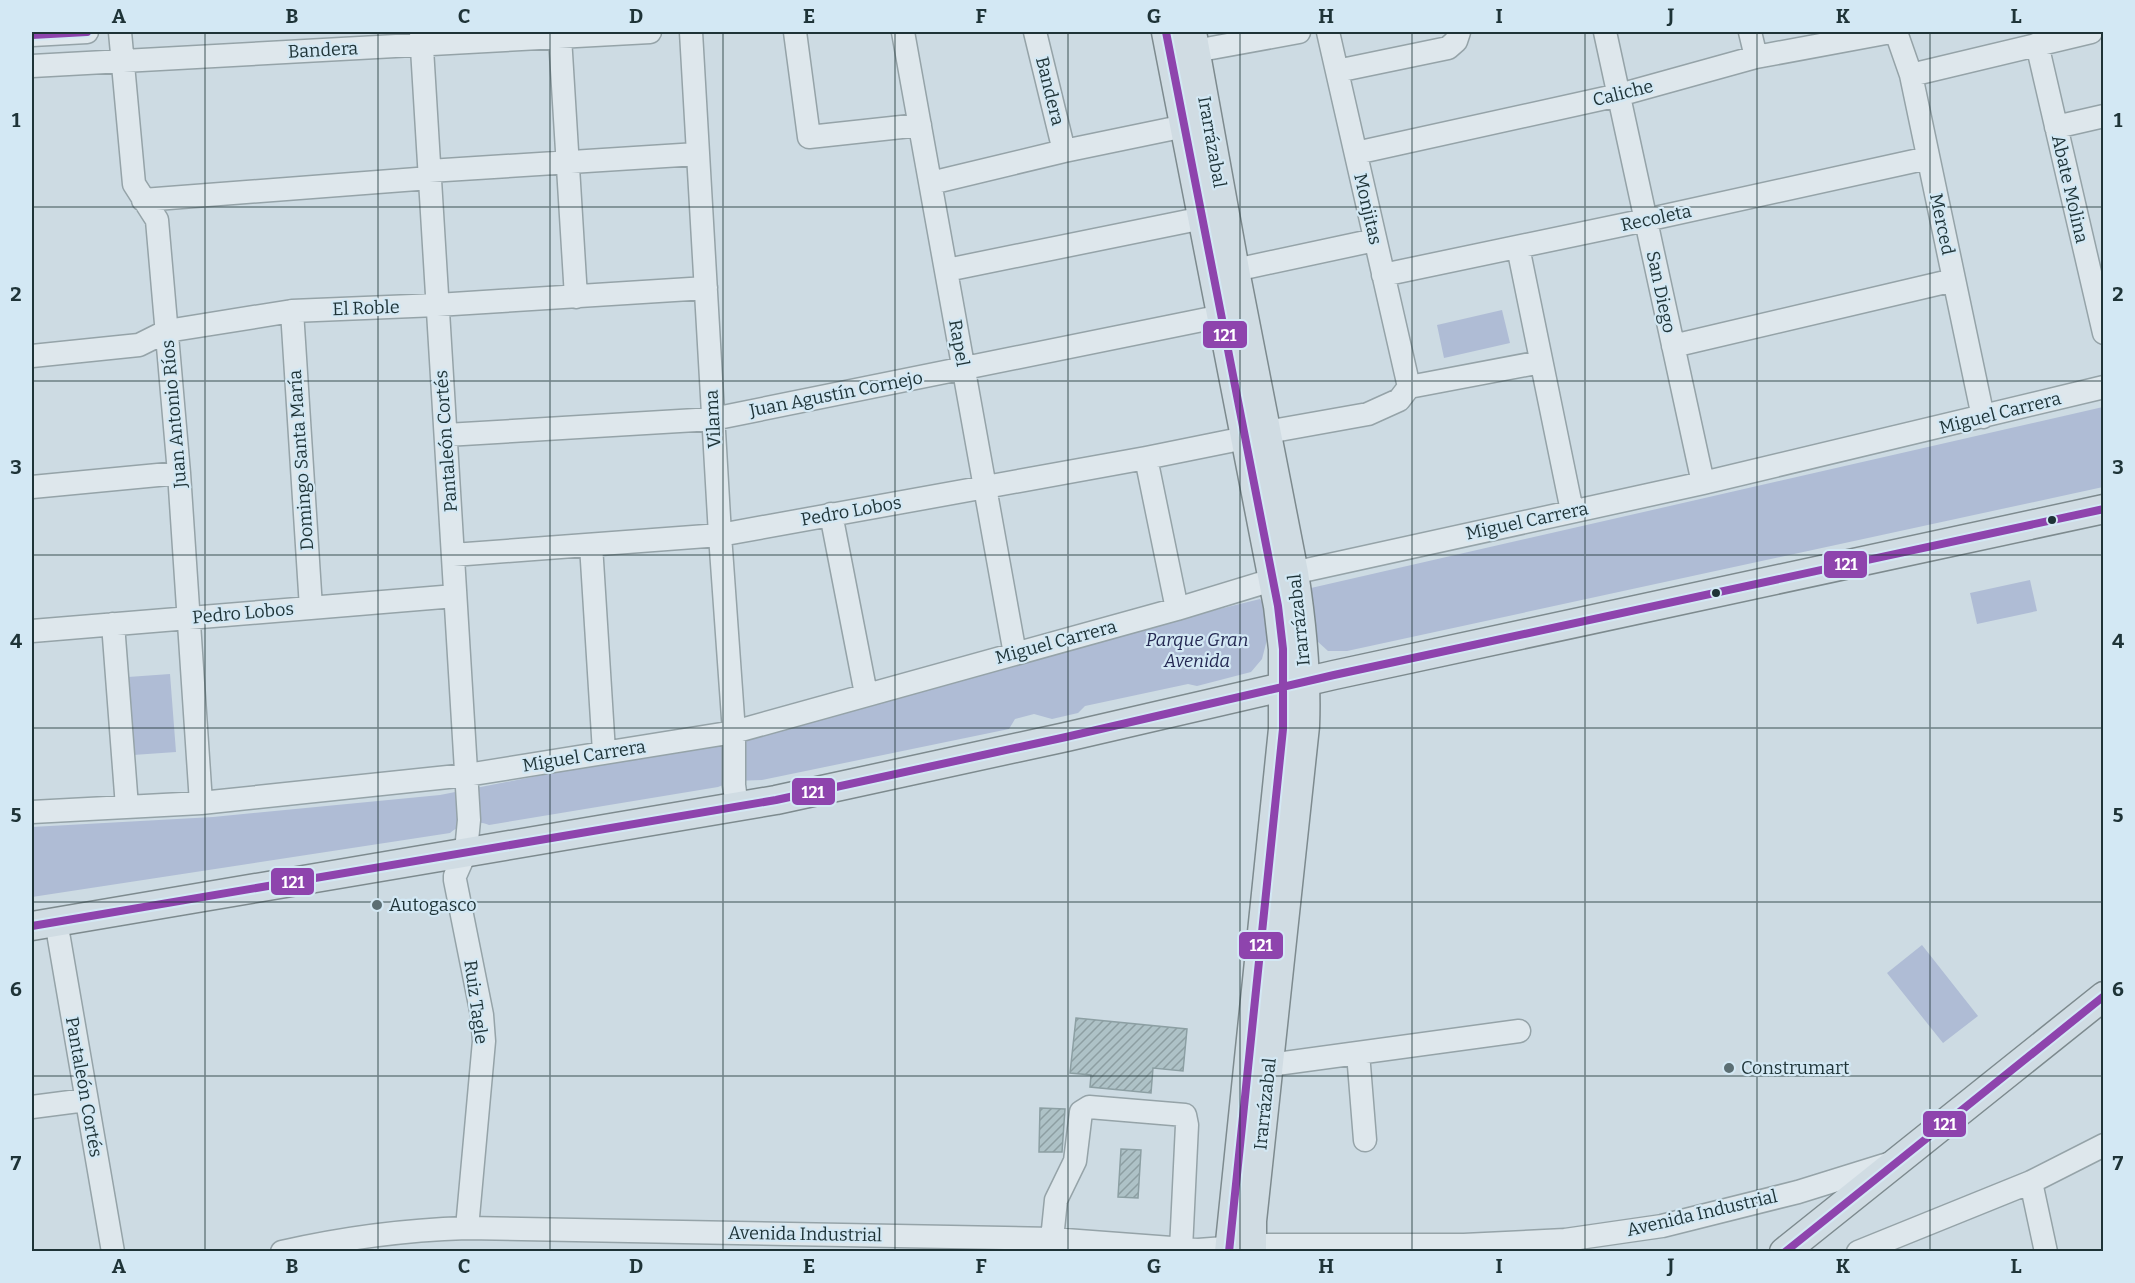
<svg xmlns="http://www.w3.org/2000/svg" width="2135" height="1283" font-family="Bitter,serif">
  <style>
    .green { fill: #afbcd5 }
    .building { fill: url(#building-hatch); stroke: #8c9fa3; stroke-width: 1.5 }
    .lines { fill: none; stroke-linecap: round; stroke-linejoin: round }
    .minor-casing { stroke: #95a3a8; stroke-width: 25 }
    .major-casing { stroke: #7d8a8e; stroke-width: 31 }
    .minor { stroke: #dee7ec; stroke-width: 22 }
    .major { stroke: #d0dce3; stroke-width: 28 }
    .bus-1-casing { stroke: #d3e8f4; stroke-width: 12 }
    .bus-1 { stroke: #8e44ad; stroke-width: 8 }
    .grid { fill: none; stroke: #1e3337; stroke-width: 1.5; stroke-opacity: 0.55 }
    .bus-dot { fill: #1e3337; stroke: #d3e8f4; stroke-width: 2 }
    .poi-dot { fill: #5b6e73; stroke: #d3e8f4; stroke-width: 2 }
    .labels { text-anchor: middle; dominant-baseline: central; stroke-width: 4.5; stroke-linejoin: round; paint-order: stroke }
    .street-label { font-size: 18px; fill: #1e3337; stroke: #d3e8f4 }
    .park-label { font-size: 18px; font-style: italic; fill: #252953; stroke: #d3e8f4 }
    .poi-label { font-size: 18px; fill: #1e3337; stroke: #d3e8f4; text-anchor: start }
    .line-badge { stroke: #d3e8f4; stroke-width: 2 }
    .badge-label { font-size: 16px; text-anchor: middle; font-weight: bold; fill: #fff }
    .neatline { fill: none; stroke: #1e3337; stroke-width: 2 }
    .grid-label { font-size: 20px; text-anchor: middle; font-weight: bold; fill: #1e3337 }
  </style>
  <defs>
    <pattern id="building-hatch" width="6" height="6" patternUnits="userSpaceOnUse" patternTransform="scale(1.5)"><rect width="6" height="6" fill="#aec2c7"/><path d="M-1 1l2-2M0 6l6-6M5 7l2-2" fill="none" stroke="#8d9ea2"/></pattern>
  </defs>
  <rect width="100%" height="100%" fill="#cddbe3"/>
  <path class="green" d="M1502,310L1510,343L1444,358L1437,325Z
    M2103,407V487L1347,651H1328L1317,641L1312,627L1311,588Z
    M2030,580L2037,611L1977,624L1970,593Z
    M1260,599L1268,609L1269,632L1262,659L1251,672L1197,686L1188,684L1085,706L1078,713L1052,719L1034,714L1015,719L1009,729L762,780L733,781L718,787L489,825C478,819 460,824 450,833L32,897V827L213,817L440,795L736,737L1017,659Z
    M170,674L176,752L133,755L128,677Z
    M1922,945L1978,1016L1943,1043L1887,973Z"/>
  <path class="building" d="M1076,1018L1187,1029L1183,1071L1153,1068L1151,1093L1090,1087L1091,1075L1070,1073Z
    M1040,1108L1065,1109L1062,1152H1039Z
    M1121,1149L1141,1150L1138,1198L1118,1197Z"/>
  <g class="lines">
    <defs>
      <path id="minor" d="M120,32L134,184L157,220L179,473L201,803
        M421,32L469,820L466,851L455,876V880L482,1015L484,1041L467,1228
        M691,32L720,535L734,732V785L737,807
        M795,32L809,137L920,125
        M903,32L1015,654
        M1035,32L1064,151
        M1328,32L1409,387
        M1605,32L1703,483
        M1750,32L1756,57
        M1896,32L1911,75L1983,417
        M32,35L87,32
        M560,37L576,297
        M2037,44L2104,333
        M1195,51L1299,32
        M32,66L650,32
        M1337,71L1448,48L1456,41L1459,32
        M1911,75L2091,32
        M2056,127L2104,116
        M1356,153L1619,95L1756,57L1891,32
        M429,171L697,154
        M931,183L1064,151L1185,126
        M143,200L430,178
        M1518,247L1572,511
        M947,270L1203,218
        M1235,270L1375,240
        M1383,275L1646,220L1928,158
        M292,311L311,608
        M1673,346L1954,280
        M32,356L139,345L167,331L292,311L437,305L706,288
        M1267,432L1368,414L1399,400L1409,387L1541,362
        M446,435L713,419L1222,316
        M1146,458L1177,609
        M32,487L179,473
        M831,514L866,694
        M591,545L604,752
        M453,555L720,535L1146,458L1245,438
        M113,624L127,807
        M32,631L455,596
        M32,812L201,803L467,775L734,732L1177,609L1302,571L1703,483L2104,387
        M56,921L113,1252
        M1358,1053L1365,1140
        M1269,1065L1519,1031
        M32,1107L86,1100
        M2031,1182L2046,1252
        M1052,1239L1056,1200L1075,1161L1081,1112L1089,1107L1185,1115L1187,1125L1181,1249
        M282,1252C343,1238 405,1230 467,1228L1052,1239L1198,1250L1265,1245H1464L1565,1240L1662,1226L1798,1192L1888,1164
        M1858,1252L2031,1182L2104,1145"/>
      <path id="major" d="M1166,32L1278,606L1283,649V729L1229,1252
        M1192,32L1237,281L1294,573C1302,624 1307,674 1305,726L1252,1221V1252
        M32,926L776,800L1066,737L1334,675L2104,509
        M1784,1252L2104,996"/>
    </defs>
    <use href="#minor" class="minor-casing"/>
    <use href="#major" class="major-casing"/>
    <use href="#minor" class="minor"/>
    <use href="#major" class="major"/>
    <defs>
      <path id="bus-1" d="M1166,32L1278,606L1283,649V729L1229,1252
        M32,35L87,32
        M32,926L776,800L1066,737L1334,675L2104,509
        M1785,1252L2104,996"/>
    </defs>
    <use href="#bus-1" class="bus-1-casing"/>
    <use href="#bus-1" class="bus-1"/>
  </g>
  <path class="grid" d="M205,32V1252M378,32V1252M550,32V1252M723,32V1252M895,32V1252M1068,32V1252M1240,32V1252M1412,32V1252M1585,32V1252M1757,32V1252M1930,32V1252M32,207H2104M32,381H2104M32,555H2104M32,728H2104M32,902H2104M32,1076H2104"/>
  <g class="bus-dot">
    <circle cx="2052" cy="520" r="5"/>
    <circle cx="1716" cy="593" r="5"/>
  </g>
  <g class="poi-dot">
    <circle cx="377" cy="905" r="6"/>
    <circle cx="1729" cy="1068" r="6"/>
  </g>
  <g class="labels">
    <g class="street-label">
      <text transform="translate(323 50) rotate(-3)">Bandera</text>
      <text transform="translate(1050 91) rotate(76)">Bandera</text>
      <text transform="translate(1623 93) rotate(-14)">Caliche</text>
      <text transform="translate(1212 142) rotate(80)">Irarrázabal</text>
      <text transform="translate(2070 189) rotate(77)">Abate Molina</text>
      <text transform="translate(1368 209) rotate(77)">Monjitas</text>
      <text transform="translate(1656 218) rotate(-12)">Recoleta</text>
      <text transform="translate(1942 224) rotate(78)">Merced</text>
      <text transform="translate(1661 292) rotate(78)">San Diego</text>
      <text transform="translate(366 308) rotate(-2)">El Roble</text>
      <text transform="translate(959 343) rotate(80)">Rapel</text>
      <text transform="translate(836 394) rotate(-11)">Juan Agustín Cornejo</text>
      <text transform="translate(2000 413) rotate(-14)">Miguel Carrera</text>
      <text transform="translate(174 414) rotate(-95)">Juan Antonio Ríos</text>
      <text transform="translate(713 419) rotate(-93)">Vilama</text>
      <text transform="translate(446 441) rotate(-94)">Pantaleón Cortés</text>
      <text transform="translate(301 460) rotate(-94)">Domingo Santa María</text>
      <text transform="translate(851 511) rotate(-10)">Pedro Lobos</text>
      <text transform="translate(1527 521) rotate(-12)">Miguel Carrera</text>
      <text transform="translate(243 613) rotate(-5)">Pedro Lobos</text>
      <text transform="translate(1299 620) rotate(-96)">Irarrázabal</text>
      <text transform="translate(1056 642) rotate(-15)">Miguel Carrera</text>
      <text transform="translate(584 756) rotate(-9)">Miguel Carrera</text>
      <text transform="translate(476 1002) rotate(82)">Ruiz Tagle</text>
      <text transform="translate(84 1087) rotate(80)">Pantaleón Cortés</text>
      <text transform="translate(1265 1104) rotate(-84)">Irarrázabal</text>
      <text transform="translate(1702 1213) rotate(-13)">Avenida Industrial</text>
      <text transform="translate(805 1234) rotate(1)">Avenida Industrial</text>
    </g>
    <g class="park-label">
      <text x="1197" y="640">Parque Gran<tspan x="1197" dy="21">Avenida</tspan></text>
    </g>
    <g class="poi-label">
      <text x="389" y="905">Autogasco</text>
      <text x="1741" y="1068">Construmart</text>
    </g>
  </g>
  <g class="line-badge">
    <rect x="1202" y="320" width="46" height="29" rx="6" fill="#8e44ad"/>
    <rect x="1823" y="550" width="45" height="29" rx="6" fill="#8e44ad"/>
    <rect x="791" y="777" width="45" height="29" rx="6" fill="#8e44ad"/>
    <rect x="270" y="867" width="45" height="29" rx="6" fill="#8e44ad"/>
    <rect x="1238" y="931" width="46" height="29" rx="6" fill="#8e44ad"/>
    <rect x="1922" y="1110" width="45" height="28" rx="6" fill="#8e44ad"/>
  </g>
  <g class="badge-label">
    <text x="1225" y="341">121</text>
    <text x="1846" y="570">121</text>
    <text x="813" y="798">121</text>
    <text x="293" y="888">121</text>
    <text x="1261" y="951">121</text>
    <text x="1945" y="1130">121</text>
  </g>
  <rect width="2135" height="1283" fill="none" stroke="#d3e8f4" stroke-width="66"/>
  <rect x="33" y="33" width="2069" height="1217" class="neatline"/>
  <g class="grid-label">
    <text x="119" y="23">A</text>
    <text x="292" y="23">B</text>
    <text x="464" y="23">C</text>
    <text x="636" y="23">D</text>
    <text x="809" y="23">E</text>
    <text x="981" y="23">F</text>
    <text x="1154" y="23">G</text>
    <text x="1326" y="23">H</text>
    <text x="1499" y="23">I</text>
    <text x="1671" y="23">J</text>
    <text x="1843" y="23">K</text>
    <text x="2016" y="23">L</text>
    <text x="16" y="127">1</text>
    <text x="2118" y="127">1</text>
    <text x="16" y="301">2</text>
    <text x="2118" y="301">2</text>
    <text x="16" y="474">3</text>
    <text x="2118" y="474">3</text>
    <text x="16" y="648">4</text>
    <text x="2118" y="648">4</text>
    <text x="16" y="822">5</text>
    <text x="2118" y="822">5</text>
    <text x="16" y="996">6</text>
    <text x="2118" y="996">6</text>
    <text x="16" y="1170">7</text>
    <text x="2118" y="1170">7</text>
    <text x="119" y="1273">A</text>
    <text x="292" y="1273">B</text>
    <text x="464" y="1273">C</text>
    <text x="636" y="1273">D</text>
    <text x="809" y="1273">E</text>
    <text x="981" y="1273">F</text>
    <text x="1154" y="1273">G</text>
    <text x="1326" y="1273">H</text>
    <text x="1499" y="1273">I</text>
    <text x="1671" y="1273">J</text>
    <text x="1843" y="1273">K</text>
    <text x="2016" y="1273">L</text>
  </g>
</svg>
